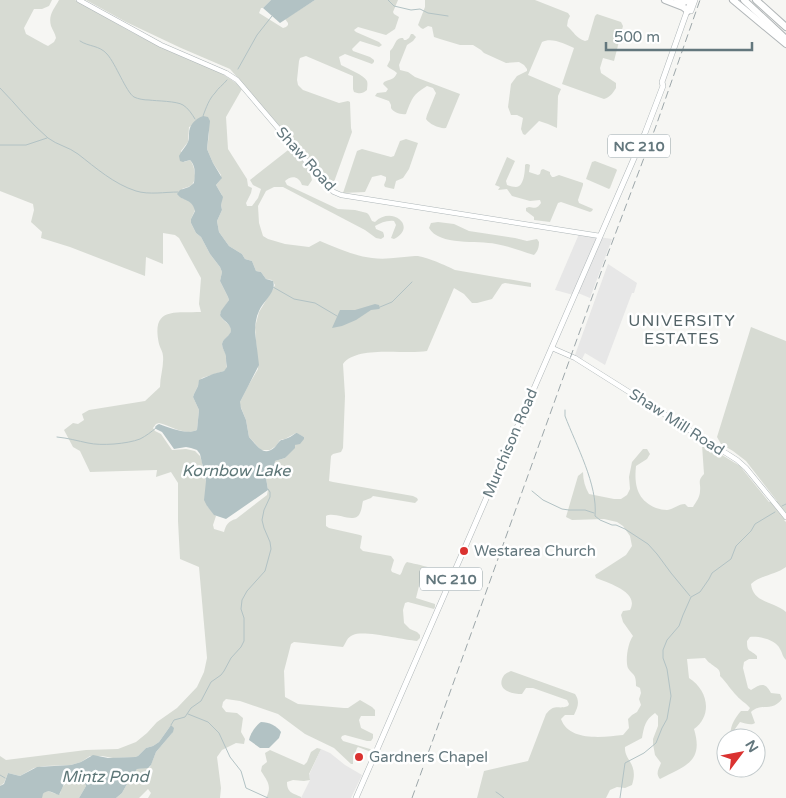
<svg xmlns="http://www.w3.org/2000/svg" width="786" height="798" viewBox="0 0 786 798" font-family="'Varela Round',sans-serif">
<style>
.built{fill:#e7e7e7}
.green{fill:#d7dbd3;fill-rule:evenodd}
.water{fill:#b2c2c4}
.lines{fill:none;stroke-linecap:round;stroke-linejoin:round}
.stream{stroke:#b2c2c4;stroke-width:1}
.secondary-casing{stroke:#aeb6b8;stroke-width:5.5}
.primary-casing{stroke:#afb6b8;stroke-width:6}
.highway-casing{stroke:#b1b6b8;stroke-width:8}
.secondary{stroke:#fff;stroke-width:4.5}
.primary{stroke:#fff;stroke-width:5}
.highway{stroke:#fff;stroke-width:6}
.rail{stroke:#9da7aa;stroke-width:1;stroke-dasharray:8 4;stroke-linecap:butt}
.poi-dot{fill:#da3230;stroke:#fff;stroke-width:2}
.labels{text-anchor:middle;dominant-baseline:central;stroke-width:5;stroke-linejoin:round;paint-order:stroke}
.shield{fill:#fff;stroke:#92a0a4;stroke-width:1}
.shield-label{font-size:14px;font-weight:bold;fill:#63777d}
.street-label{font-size:15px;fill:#63777d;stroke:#fff}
.poi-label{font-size:15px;fill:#63777d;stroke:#fff;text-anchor:start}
.neighbourhood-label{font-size:16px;letter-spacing:1px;fill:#546468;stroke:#fff}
.water-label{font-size:16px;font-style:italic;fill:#5e7778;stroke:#fff}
</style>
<rect width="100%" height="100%" fill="#f6f6f3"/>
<g class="built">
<path d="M579,234L612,239L590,298L578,293L577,296L555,290Z"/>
<path d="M608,264L637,283L634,293H632L605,365L585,353L582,359L575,355Z"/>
<path d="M321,749L330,753L345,765L362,775L351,798H301L310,780L309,775Z"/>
</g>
<g class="green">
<path d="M0,0H52L49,6L42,9H34L24,28L26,34L44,44L48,46L54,42L56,38C55,33 53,31 51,26C48,15 54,9 59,0H75C104,16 133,34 163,48C186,60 226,70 242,89L226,117L228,149L247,179L248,186L252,188L251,193L246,203L247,206H252L258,198L261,189L253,185L250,180L292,147L308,166L312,180L308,186L302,185C299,176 291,175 285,181L287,185L338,209L355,210L367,213L369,215L372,221L375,222C392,205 418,227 394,239L391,238L396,225L394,221C387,220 381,223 375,226L376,229L383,232L384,235V237L381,239L376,238L365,230L283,187H274L266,191L258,206L259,223L263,236L268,239L285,244L309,247L320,241C337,248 354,256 372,258C386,260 401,257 415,256C423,255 447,266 455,270L531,283V287L505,283L502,284L492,299L477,303H472L464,294L454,288L427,351C405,355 357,345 343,364L345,396L343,448L341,452L333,454L331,456L329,481L333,482L413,496L417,498L418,500L415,503L373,496L371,498L363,501C362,504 362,509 360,513C355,525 336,511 326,516V526L329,528L360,535L362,536L360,548L363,551L391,556L394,560L391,570L392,572L400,575C403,572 403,565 407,562C417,565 451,569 446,583L442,584L421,578L416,598L435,604V607L434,609L408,602L405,603L403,610L404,623L410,629L417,632L420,635V638L417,641C403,640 364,630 353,635C347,637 346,643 343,647L294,642L291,644L284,671L285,697L298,704L344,708H348L360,700L372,707L375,710V716H361L359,720L361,728L373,734V738L371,741H367L345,735L342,736L341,738L343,741L370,749L373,751L371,752L358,747L357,748L353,759V764H351L334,748L305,734L278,714L240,701L226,699L223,702L222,707L226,712L237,713L243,718L241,732L245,739L244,744L236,743L222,750L217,757L221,788L220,798H148L151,793L148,789L139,798H116L122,793L127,784L137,769L150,767L156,752L172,733L171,725L159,742L153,746L146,748L138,756L135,757L113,758L102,756H90L81,762L71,765L45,766L34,768L20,776L8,773L4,783L0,786V756L6,760L86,750L118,749L136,742L147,733L157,722L177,708L197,687L204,672L207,658L199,567L180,559L178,521V483L171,472L156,477L157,470L90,472L80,451L73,447L64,430L73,423L78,424L84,420L82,414L89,410L145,401L160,387C160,377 164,366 163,356C163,352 160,348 159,344C151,307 174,313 201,312L199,304L201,278L179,238L175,235L163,233V264L146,257L145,276L70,247L41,238L42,232L31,222L34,210L33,204L0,191ZM209,119V134L207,149L213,163L221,175V179L216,185L222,195L221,205L222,210L217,221L219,232L229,246L242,254L245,259L252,261L256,271L261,272L266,279L272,280L275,285L273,289L259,312L255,327L258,369L248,386L240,402V405L246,420L249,437L261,450H270L276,446L280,440L285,439L296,433L304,437L302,440L295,445L285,458L275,461L274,470L266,478L268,490L267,495L236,519C228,521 226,525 224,532L214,529L213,525L216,516L207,506L206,481L202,471V462L200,456L195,451L186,449L172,450L161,434L155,431L153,428L156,424L159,423C171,426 185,436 197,430L199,410L193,397L194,394L198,386L199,382L202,378L224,371L227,368C226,364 226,359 226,355C225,351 222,348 222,344C223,338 231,336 231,330C231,323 222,322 220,314L229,300L228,297L220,281L222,272L220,267L210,254L201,237L196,233L191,223V219L195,210C194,203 189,201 182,198V189C183,188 189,187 190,186C198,182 195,166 190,160L184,162L181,151L188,142L189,127Z"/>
<path d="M86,0H271L263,8H261L259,13L283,28L286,27L288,25V23L285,19L315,0H398L393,12L394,14L399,17L395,29L386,35L358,27L354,30L356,32L379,42L382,45L379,47L360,41L352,49L353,51L370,57L374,60V62L372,64L345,54L339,57L341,65C348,69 364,75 367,81C368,85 367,87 367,90C362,94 360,94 354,92L353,89V76L306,56L300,58L299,61L297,80L298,85L303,90L339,103L348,101L350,102L351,128L352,132L334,182L332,183L321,174L230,69L181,48L126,22Z"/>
<path d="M425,0H535L568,13L570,16L568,20L567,26C574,32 576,38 585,41L588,40L595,16L597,14L621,22L623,26L614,61L603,58L600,68L601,73L616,83V88C613,93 610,97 604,99L562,84L574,48C565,44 552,37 542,42L528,75L561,89L558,96L557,128L548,124L539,121L525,135L523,134L521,129L523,118L517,115H511L508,107L511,84L517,76L527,71V69L524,65L519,62L506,63L484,53L481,50L473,45H460L440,39L434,37L432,27L428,26L423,29L421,28L418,25L425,7Z"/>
<path d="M411,34H413L416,37L413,41L407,45L399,65L400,70L408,72L415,77L460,94L446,128C440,129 429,124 426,119L427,115L436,93L433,88L427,86C412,95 412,99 406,114C401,115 393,112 391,108V105L389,101L375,96L377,93L386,92L388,89L383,84L384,82C390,79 394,80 397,73C394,70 390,69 387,66L390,60V51C396,46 394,38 403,38L404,40H406L409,38Z"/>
<path d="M406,139L418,143L409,169L403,178L396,181L394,189L385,187L384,185L386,180V177L381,175L372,177L365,192L343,193L357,151L362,149L391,157L394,156L400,141Z"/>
<path d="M507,157L515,161L506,181L507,185C510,186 513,187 516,187C524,187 525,171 525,165L526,164H528L530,165L529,172L538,175L540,174L541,170L543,169L550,172V174L552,177H554L559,175L583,183V185L578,200L579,203L593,209L592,211L590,212L561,202L558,203L550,222L534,220V217L526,211V208L529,207C535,208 537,209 541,203L540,200L530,201L512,196L507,189L498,190L500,187L495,185Z"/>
<path d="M595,161L616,169L617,170L610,188L609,189L586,179L592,162Z"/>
<path d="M438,222L454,224L469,231L515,238L527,241L537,239L539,242C539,247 538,251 534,255C521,251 509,246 496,244C478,240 439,246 429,228L431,223Z"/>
<path d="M751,327L786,341V519L784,520L786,522V567C775,575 761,575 751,584C753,603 773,601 786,612V660C782,656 783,654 780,649C776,640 760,636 750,637L747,641C747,653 750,649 757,656V659H749L744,662L743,668L748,688L751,690C761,684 765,682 771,693L780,694L782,699C771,713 762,702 751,712L755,723C751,726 745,723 740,722L735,729V738H731C729,728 734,719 741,711H748L750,708C746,703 740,700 737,696C731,690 727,683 720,676C721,668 715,668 710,663C709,663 705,658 705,658L687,659L689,678C708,690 713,715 694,729C704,762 685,766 660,779C655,773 659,769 661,763L655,755L653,744V739L658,726V716L655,713C645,720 644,727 642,738L625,747C624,761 639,763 632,785L625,788L617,787L610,790L606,798H477L484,771L528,761L546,714C555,703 558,710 568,706L569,704L567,700L533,688H526L522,694C513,694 498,691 502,679C504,674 506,673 511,671L575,694C580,701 578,707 574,715H565L561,719C569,742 604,737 623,735L629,728L628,719L632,715L637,712L641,705L639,699L641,693L640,688L636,686C636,682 636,677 633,674C631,672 629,670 628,668C625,661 628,642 633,636L623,622L621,615L623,611L630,610C640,592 608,583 596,578L595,575L626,555L632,546L630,536L623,526L617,522L604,519L572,520L566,517L578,476L583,472C583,480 585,487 589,494L614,499H621L627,495L630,489L629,477L632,462L643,449H647L650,454L647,459L636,466C634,485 637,500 656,508C660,509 663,510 667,510C674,509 678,504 685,504L688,507H693C696,502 700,497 700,491C701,483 697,481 704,474L702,445L704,444L740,466L769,502L777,501L746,461L733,451L721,444L717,437Z"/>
<path d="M317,748L321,749L309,774L310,780L304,781L293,780L287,782C287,793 293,793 301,797V798H266C272,786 268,782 261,771L262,766L267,762L265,753L270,750L304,765L307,762L311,752Z"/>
<path d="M76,779L82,780L84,781L86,786L79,798H42V795L46,791C51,791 55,795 60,794C62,784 67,782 76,779Z"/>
</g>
<g class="water">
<path d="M271,0H315L280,23L263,8Z"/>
<path d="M203,116L208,117L210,121L207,149L213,163L222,178L216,185L223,197L221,205L222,210L217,221L219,232L229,246L242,254L245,259L252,261L256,271L261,272L266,279L273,281C277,292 263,301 259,311C256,317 255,325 255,332L259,365L240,402L241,408L246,420L249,437C257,445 263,458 275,447C277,445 278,442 281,440C282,440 283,440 285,439C289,438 292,436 296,433H297L304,437V439L300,444L295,445V448L285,458L275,461L274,470L266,478L268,490L226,519L214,515L207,506L204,500L206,481L200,454L197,450L191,448L186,447L174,449L162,432L156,429L155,427L157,425L159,424C170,428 187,435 197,430L199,410L193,397L194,394L198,386L199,380L213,374L224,371L227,367C226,363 226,359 226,356C225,352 222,348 222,344C223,337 234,335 230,327C228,322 222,320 220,315L221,311L229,300L228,297L220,281L222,272L220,267L210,254L201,237L196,233L191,223V219L195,211C192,198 183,202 177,194L180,190L189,187L194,183C195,174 196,166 190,160L183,162L180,161L179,156C181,151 186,147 188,142C189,139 189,137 189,134C189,125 195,119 203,116Z"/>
<path d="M375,304L379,305L380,308L379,309L371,310L356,320L342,326L332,328L340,310H355Z"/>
<path d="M261,722C269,722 277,726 281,732L279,738L269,748H260L249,740C250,734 256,725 261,722Z"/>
<path d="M171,725L174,728L173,732L156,752L151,765L148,768L137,769L127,784L122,793L116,798H79L86,786L84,781C77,777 70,780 64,784L59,795C53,793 48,788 43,794L42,798H0V786L4,784L8,773L20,776L37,767L71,765L81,762L93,755L108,758L135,757L138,756L146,748L153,746L159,742Z"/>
</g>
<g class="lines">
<g class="stream">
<path d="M388,0L394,6L411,10L420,9L428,13L448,16"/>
<path d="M80,41C89,47 99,45 107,54C116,64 126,92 134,97C138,99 144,100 149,100C156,101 177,101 183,105C188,108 192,114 195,119"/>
<path d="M238,69L257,35L272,16"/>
<path d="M0,88C16,104 30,123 48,138C57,145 69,147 78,154C96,168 114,184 136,191C149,195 165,192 178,192"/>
<path d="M204,117L203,116C206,108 209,99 215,93C218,88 223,85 227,80"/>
<path d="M0,145H26L47,138"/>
<path d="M273,287L294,299L315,303L337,316"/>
<path d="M380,307L392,302L412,282"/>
<path d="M565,410V416C576,445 598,485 595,516L600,520L612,525H616L625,529L648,544L657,554L671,573L690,596"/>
<path d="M57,437C68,438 78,441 88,443C101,446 127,444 140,439C146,436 151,432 156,428"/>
<path d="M532,491L543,500L562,509L569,510H585L594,513"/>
<path d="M782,506L786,504"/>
<path d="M188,714L208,722L219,733L230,757L241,771L246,788L268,798"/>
<path d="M171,725L174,720L185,717L191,708L201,701L211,682L221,675L224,671L231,658L241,647L244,641V618L241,609L242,600L247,591L265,571L271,549L270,542L264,528L262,520L264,510L270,497V492L268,489"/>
<path d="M0,775L5,778"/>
<path d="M496,792L499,794L504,798"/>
<path d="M620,798L625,763L644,753L656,743L662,728L667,719L671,696L667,669L663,658V650L667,640L679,626L683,615L691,597L700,592L709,579L712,573L731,559L736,546L751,531L755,524L775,512"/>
</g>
<g class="secondary-casing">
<g id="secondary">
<path d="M79,0L161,45L226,73L237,80L243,87L329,188L334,192L341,195L600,236"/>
<path d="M552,348L575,358L737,460L746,468L786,517"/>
</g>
</g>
<g class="primary-casing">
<g id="primary">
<path d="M691,11L695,0"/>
<path d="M356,798L645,133L663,86L662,82L691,0"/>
</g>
</g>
<g class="highway-casing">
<g id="highway">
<path d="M665,0L683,7L688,11"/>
<path d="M677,0L684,2L688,0"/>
<path d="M733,0L786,44"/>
<path d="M744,0L786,39"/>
<path d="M756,0L786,27"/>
</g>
</g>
<use href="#secondary" class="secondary"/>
<use href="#primary" class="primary"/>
<use href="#highway" class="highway"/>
<path class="rail" d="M412,798L604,264L656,126L700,0"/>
</g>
<g class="poi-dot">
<circle cx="464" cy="551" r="5"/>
<circle cx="359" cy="757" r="5"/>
</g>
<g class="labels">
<g class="shield">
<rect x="608" y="134.5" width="62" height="23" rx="4"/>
<rect x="420" y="567.5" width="62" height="23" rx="4"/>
</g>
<g class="shield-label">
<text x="639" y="146">NC 210</text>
<text x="451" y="579">NC 210</text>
</g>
<g class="street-label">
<text transform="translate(306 159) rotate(48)">Shaw Road</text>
<text transform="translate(677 422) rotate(33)">Shaw Mill Road</text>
<text transform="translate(510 443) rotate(-67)">Murchison Road</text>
</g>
<g class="poi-label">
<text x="474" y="551">Westarea Church</text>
<text x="369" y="757">Gardners Chapel</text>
</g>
<g class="neighbourhood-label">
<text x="682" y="321">UNIVERSITY<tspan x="682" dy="18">ESTATES</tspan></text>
</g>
<g class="water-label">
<text x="236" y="471">Kornbow Lake</text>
<text x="105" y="777">Mintz Pond</text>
</g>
</g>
<g transform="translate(741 753) rotate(58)"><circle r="24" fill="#ffffff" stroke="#c1c9cb"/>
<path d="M0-4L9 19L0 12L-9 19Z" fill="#da3230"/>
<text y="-8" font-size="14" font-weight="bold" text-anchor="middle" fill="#63777d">N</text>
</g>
<path d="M606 42v8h146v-8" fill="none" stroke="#63777d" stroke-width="2.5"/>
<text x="614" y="42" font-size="15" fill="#63777d" stroke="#ffffff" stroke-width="4" paint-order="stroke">500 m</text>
</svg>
